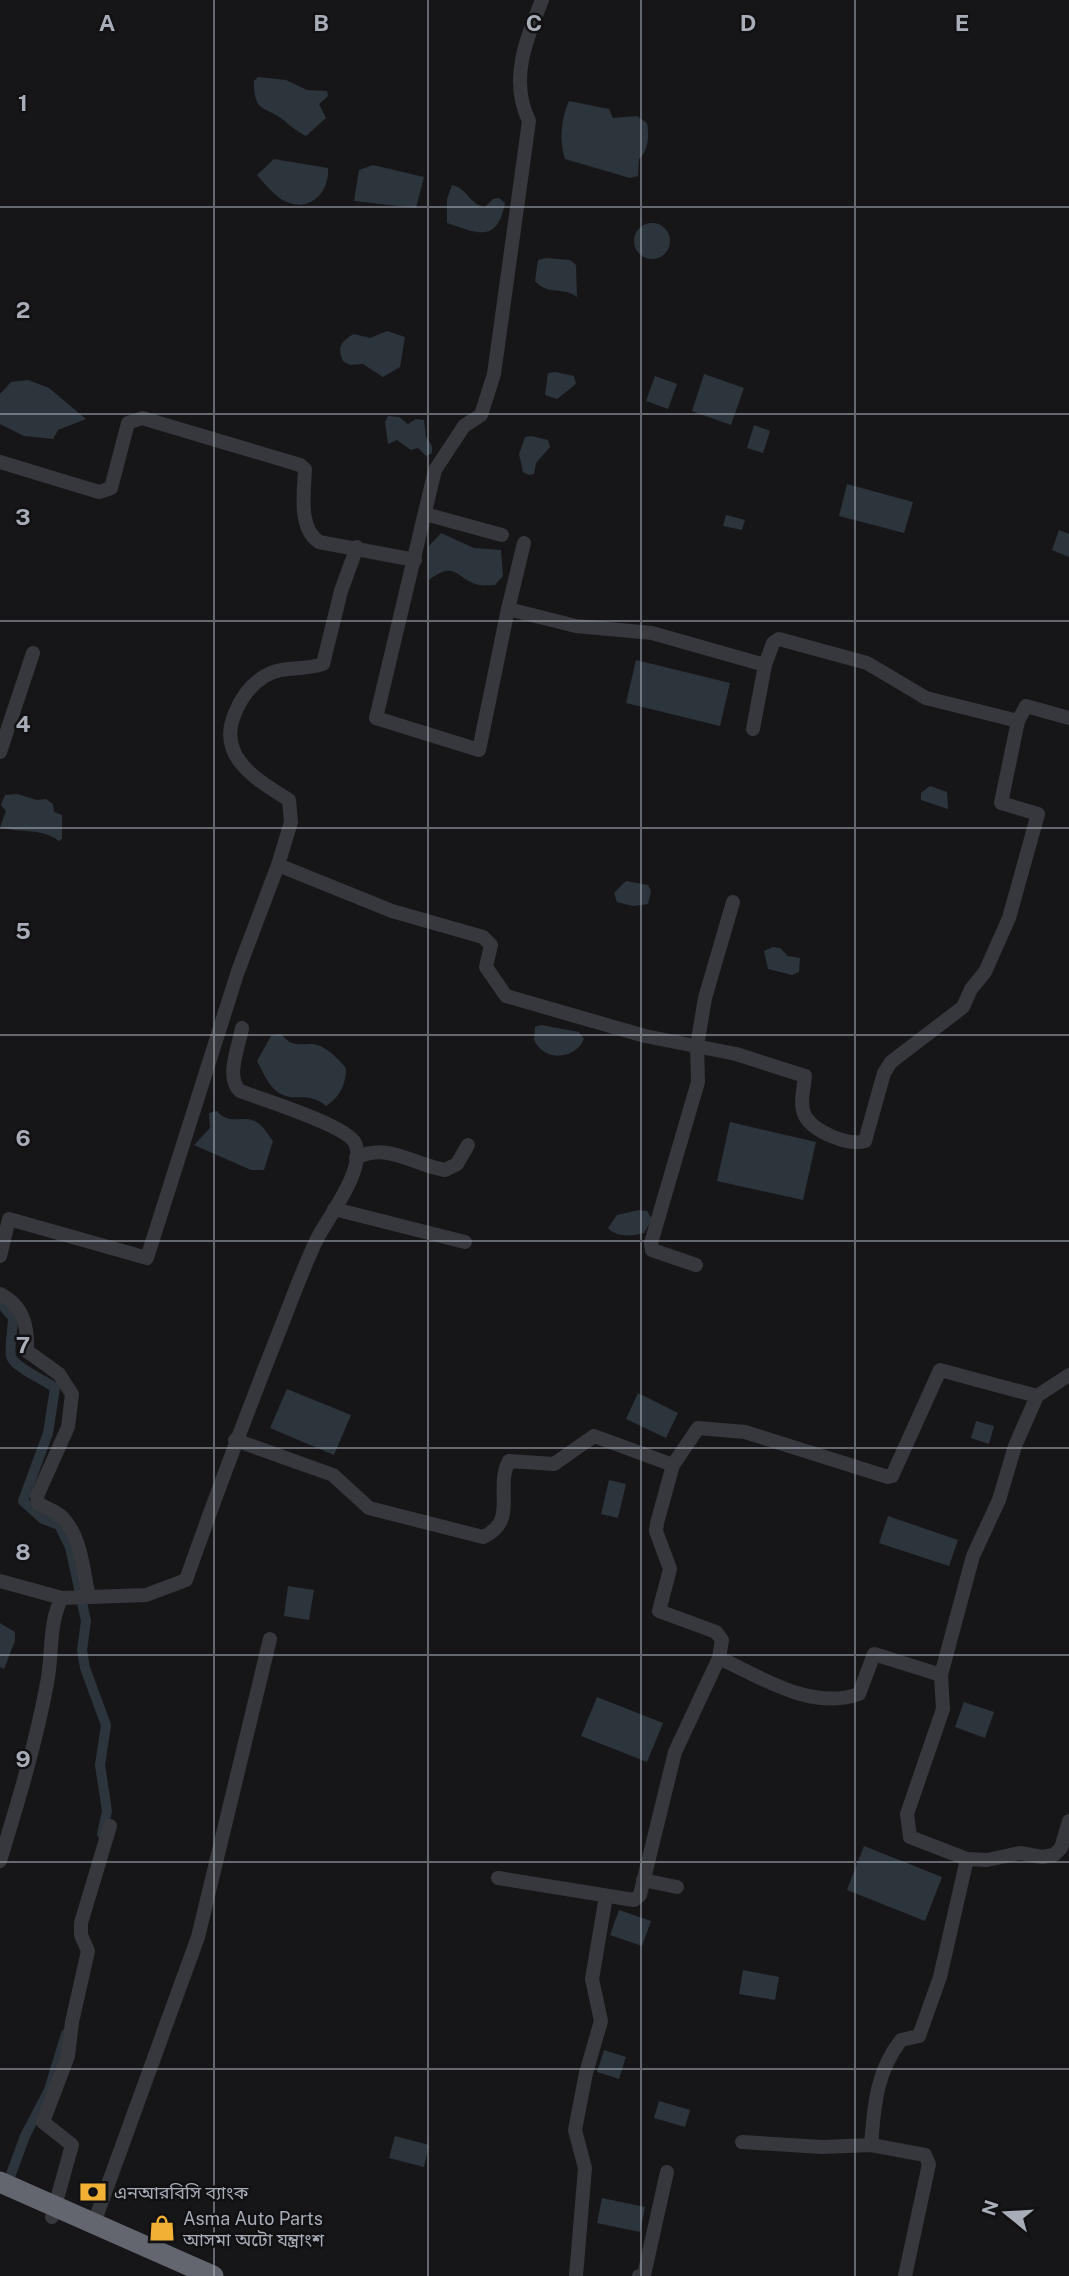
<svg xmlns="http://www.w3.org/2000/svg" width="1069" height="2276" viewBox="0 0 1069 2276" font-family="'Public Sans','Noto Sans Bengali',sans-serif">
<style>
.water{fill:#2c353c}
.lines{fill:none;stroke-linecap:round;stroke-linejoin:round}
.canal{stroke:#2c353c;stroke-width:10}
.minor{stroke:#37383d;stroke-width:14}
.highway{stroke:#63666e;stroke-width:21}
.grid{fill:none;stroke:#a8adb8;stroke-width:2;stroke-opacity:0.55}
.labels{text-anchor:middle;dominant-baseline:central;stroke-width:5;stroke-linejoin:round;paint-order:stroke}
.poi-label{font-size:18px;fill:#a8adb8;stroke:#111113;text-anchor:start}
.grid-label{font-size:23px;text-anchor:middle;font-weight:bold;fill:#a8adb8;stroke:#111113;stroke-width:5;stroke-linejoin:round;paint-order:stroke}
</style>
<rect width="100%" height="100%" fill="#161618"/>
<g class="water">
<path d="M258,77L286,80L307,90L327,91L328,96L319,104L326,118L306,136C296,131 291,126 282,119C263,105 254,113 254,81Z"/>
<path d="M569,101L609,109L613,118L637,116L647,123C649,135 649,150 639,159L638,176L630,178L565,159C559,142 561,118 569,101Z"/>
<path d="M274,159L328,168C330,195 306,215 281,199C272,193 264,183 257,175Z"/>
<path d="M373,165L424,177L416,208L354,201L359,170Z"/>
<path d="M452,185C467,188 470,205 485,207L493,199L499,198L505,203C497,243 479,234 447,223V199Z"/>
<circle cx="652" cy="241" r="18"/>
<path d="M546,258L570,260L576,265L577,297C563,286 548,296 535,281L538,260Z"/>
<path d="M387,331L405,337L400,367L383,377L363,364L350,365L343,361C337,347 341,341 354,334L370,338Z"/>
<path d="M555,372L574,376L576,384L557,399L545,395L548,373Z"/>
<path d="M704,374L744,388L731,425L692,411Z"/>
<path d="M655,376L677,384L668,409L646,401Z"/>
<path d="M28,380L49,388L86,419L58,430L53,439L24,436L0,424V394L11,382Z"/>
<path d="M388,416L399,417L408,424L416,419L424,420L426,437L432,446V453L426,456L418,448L411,450L397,440L388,444L385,422Z"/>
<path d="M754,425L770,431L763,453L747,448Z"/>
<path d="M531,436L548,440L550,447L536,463L534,474L529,475L523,472L519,454L525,437Z"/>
<path d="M847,484L913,502L904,533L839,516Z"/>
<path d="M726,515L745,520L742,530L723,526Z"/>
<path d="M1059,530L1069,534V557L1052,550Z"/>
<path d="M441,533L474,548L501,550L503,576L495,585C490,585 484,586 479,585C456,580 457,559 429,580L428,547Z"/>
<path d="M636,660L730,683L720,726L626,703Z"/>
<path d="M930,786L947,792L948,809L921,800V793Z"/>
<path d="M17,794L37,800L46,799L53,804L54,812L62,815V839L59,841C40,827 22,834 0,827L6,811L1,805L5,795Z"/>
<path d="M626,881L648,885L651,891L648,904L633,906L617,902L614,893Z"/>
<path d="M773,947L780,948L788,956L800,958L799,972L792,975L768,969L764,951Z"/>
<path d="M541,1025L579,1032L584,1039C575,1060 544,1062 534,1040L535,1027Z"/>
<path d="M281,1034C292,1047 297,1044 312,1044C326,1045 338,1059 346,1068C346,1084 340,1097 326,1106C307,1090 296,1103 279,1093C269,1087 263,1072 257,1061L271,1036Z"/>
<path d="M217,1111C230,1127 244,1113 258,1123C264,1127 269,1136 273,1141L264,1170H251L194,1145L210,1128L209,1113Z"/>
<path d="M730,1122L816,1142L803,1200L717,1181Z"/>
<path d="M639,1210L647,1211L652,1219L644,1233C632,1236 617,1238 608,1228L617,1215Z"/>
<path d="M287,1389L351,1415L334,1455L270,1428Z"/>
<path d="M638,1393L678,1413L666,1438L626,1419Z"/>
<path d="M976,1421L994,1426L989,1444L971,1438Z"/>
<path d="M609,1480L626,1484L618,1518L601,1514Z"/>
<path d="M888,1516L958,1540L949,1566L879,1543Z"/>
<path d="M288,1586L314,1590L309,1620L284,1616Z"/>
<path d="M0,1623L15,1632V1641L4,1669L0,1667Z"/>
<path d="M597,1697L663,1723L647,1762L581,1736Z"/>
<path d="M964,1702L994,1712L985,1738L955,1727Z"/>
<path d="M864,1846L942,1877L925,1921L847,1890Z"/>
<path d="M619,1910L651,1921L642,1946L610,1935Z"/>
<path d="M743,1970L779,1977L775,2000L739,1994Z"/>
<path d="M604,2050L626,2057L619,2079L597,2072Z"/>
<path d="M659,2101L690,2110L685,2127L654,2118Z"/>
<path d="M395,2136L429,2145L424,2167L389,2158Z"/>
<path d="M602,2198L645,2207L640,2232L597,2223Z"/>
</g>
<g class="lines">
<g class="canal">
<path d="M0,1302L13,1318C13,1328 9,1349 11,1356C13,1367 45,1380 55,1388L48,1433L23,1501L43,1519L59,1525L70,1547L86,1621L82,1650L85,1668L106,1725L100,1765L107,1811L102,1834"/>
<path d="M10,2177L25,2136L49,2090L66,2034"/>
</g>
<g class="minor">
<path d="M0,462L99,492L111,488L128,423L142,418L300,465L305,469C304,492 298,528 319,542L415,560"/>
<path d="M425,514L502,535"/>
<path d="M508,609L479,750L376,718L435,470L464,426L481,415L494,374L529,121C509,80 526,40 542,0"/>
<path d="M1018,721L1026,706L1069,718"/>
<path d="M753,729L765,665"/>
<path d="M0,752L33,653"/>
<path d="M278,865L291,822L289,800C257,780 216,757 235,713C241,698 250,685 265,676C282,665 304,671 323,664L341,591L357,547"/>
<path d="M356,1158C388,1142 411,1164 445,1170L457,1164L468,1145"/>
<path d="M334,1209L465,1242"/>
<path d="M0,1256L9,1219L147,1258L238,971L278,865L392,911L483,937L491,945L486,967L506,996L645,1036L736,1054L805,1076C804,1088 799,1104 805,1116C814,1132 848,1146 865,1141L884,1073L891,1062L963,1007L971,989L985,972L1009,918L1038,814L1001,803L1018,721L926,698L867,663L779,639L773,643L765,665L652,633L576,626L508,609L524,543"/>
<path d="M696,1265L652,1250L651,1243L698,1082L697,1046L705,998L733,902"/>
<path d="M0,1294C24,1306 28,1327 27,1351L59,1374L72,1394L68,1427L37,1496L38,1503C45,1508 56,1511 62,1517C82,1537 83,1571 89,1597"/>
<path d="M1069,1375L1037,1396L1015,1446L999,1500L973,1556L941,1675L943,1709L907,1814L910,1837L967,1859L987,1860L1020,1853L1042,1857L1054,1855L1061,1848L1069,1821"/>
<path d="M235,1440L333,1475L369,1508L483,1537C519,1521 494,1488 509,1461L554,1464L594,1436L673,1465"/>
<path d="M0,1581L62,1598L146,1595L186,1580C214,1500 244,1421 275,1342C289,1308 301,1272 317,1239C328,1217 367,1168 355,1143C346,1125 261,1099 240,1091C225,1078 239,1046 242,1028"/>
<path d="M719,1658C761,1677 810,1711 859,1694L874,1654L941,1675"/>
<path d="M0,1861C18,1802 36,1743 47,1683C53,1656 48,1623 62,1598"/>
<path d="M498,1878L634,1900L640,1895L675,1752L719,1658L722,1640L716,1632L659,1611L670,1569L656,1531L657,1523L673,1465L698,1428L745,1432L888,1477L892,1476L940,1370L1037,1396"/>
<path d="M643,1880L677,1887"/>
<path d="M742,2142L822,2147L871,2145L925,2155L929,2164L905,2276"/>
<path d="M871,2145C874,2107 876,2072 901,2040L919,2036L940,1977L967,1859"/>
<path d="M52,2217L72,2145L43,2122L68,2056L72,2022L88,1951L81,1935V1923L110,1826"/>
<path d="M94,2223L198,1937L270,1639"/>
<path d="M576,2276L585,2168L575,2130L586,2073L601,2021L592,1979L606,1896"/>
<path d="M639,2276L644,2275L667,2172"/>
</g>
<path class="highway" d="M0,2182L213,2276"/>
</g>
<path class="grid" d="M214,0V2276M428,0V2276M641,0V2276M855,0V2276M0,207H1069M0,414H1069M0,621H1069M0,828H1069M0,1035H1069M0,1241H1069M0,1448H1069M0,1655H1069M0,1862H1069M0,2069H1069"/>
<defs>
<g id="bank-bare" transform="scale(2.1)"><path d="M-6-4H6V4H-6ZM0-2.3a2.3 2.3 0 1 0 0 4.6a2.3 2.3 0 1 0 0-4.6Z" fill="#f2b134" stroke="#111113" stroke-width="2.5" paint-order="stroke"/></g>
<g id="shop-bare" transform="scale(2.1)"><path d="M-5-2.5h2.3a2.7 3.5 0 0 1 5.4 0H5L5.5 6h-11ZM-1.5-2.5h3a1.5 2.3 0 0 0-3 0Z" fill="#f2b134" stroke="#111113" stroke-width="2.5" paint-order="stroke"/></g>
</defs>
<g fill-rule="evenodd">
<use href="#bank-bare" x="93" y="2192"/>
<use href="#shop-bare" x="162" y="2228"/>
</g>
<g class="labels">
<g class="poi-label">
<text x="114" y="2192">এনআরবিসি ব্যাংক</text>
<text x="183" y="2218">Asma Auto Parts<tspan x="183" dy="21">আসমা অটো যন্ত্রাংশ</tspan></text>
</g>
</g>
<g class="grid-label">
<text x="107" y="31">A</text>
<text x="321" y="31">B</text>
<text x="534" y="31">C</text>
<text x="748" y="31">D</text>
<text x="962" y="31">E</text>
<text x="23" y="111">1</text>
<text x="23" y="318">2</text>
<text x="23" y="525">3</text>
<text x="23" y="732">4</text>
<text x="23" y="939">5</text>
<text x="23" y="1146">6</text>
<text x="23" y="1353">7</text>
<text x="23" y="1560">8</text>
<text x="23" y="1767">9</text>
</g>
<g transform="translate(1006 2213) rotate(288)" stroke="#111113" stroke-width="5" paint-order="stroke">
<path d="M0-5L12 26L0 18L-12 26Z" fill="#a8adb8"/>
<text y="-10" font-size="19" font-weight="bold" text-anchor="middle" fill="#a8adb8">N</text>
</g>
</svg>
